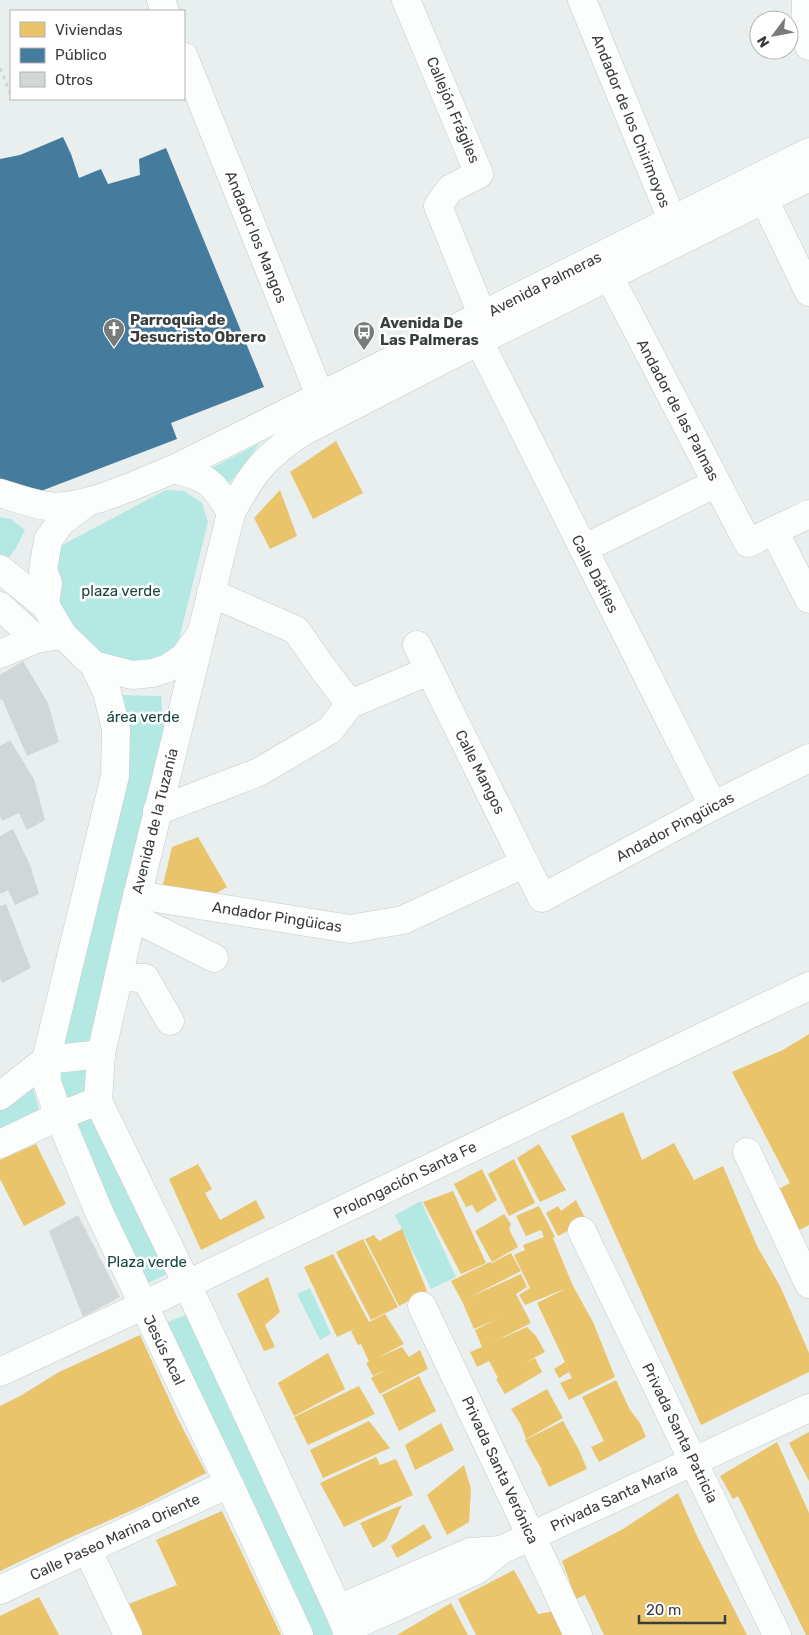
<svg xmlns="http://www.w3.org/2000/svg" width="809" height="1635" viewBox="0 0 809 1635" font-family="Rubik,sans-serif">
<style>
.green{fill:#b4e8e3}
.homes{fill:#e9c46a}
.public{fill:#457b9d}
.building{fill:#d1d6d6}
.lines{fill:none;stroke-linecap:round;stroke-linejoin:round}
.minor-casing{stroke:#c5caca;stroke-width:29}
.path{stroke:#d4d6d6;stroke-width:3;stroke-dasharray:4 4;stroke-linecap:butt}
.minor{stroke:#fcfdfd;stroke-width:28}
.labels{text-anchor:middle;dominant-baseline:central;stroke-width:5;stroke-linejoin:round;paint-order:stroke}
.street-label{font-size:15px;fill:#393e3d;stroke:#fff}
.poi-label{font-size:15px;font-weight:bold;fill:#393e3d;stroke:#fff;text-anchor:start}
.park-label{font-size:15px;fill:#194541;stroke:#fff}
</style>
<rect width="100%" height="100%" fill="#e9efef"/>
<g class="green">
<path d="M260,443L225,489L206,471Z"/>
<path d="M166,490L184,491L202,503L208,522L179,639L161,665H94L45,605V559L64,544Z"/>
<path d="M0,517L11,519L25,530L16,548L5,563L0,559Z"/>
<path d="M119,695L161,696L165,741L100,1049L58,1056Z"/>
<path d="M88,1066L91,1090L67,1100L59,1086L58,1069Z"/>
<path d="M33,1088L39,1109L0,1129V1109Z"/>
<path d="M92,1117L171,1272L140,1287L72,1126Z"/>
<path d="M421,1201L456,1277L431,1289L395,1215Z"/>
<path d="M310,1288L331,1334L320,1340L297,1294Z"/>
<path d="M190,1313L327,1620L334,1635H312L163,1324Z"/>
</g>
<g class="homes">
<path d="M336,441L363,493L313,519L290,472Z"/>
<path d="M280,490L297,536L270,549L254,518Z"/>
<path d="M198,837L227,887L203,901L162,889L172,847Z"/>
<path d="M809,1034V1225L798,1231L777,1190L790,1183L732,1072L783,1050Z"/>
<path d="M623,1112L642,1160L674,1143L694,1180L723,1166L757,1246L780,1286L809,1353V1372L701,1425L571,1136Z"/>
<path d="M36,1144L66,1204L24,1226L0,1179V1160Z"/>
<path d="M539,1144L566,1190L540,1202L517,1158Z"/>
<path d="M514,1159L535,1203L509,1216L488,1174Z"/>
<path d="M198,1164L212,1189L205,1193L220,1220L256,1200L265,1218L201,1250L169,1179Z"/>
<path d="M482,1169L497,1200L477,1213L472,1205L466,1207L454,1184Z"/>
<path d="M453,1191L486,1263L461,1274L423,1202Z"/>
<path d="M576,1200L585,1218L573,1228L558,1236L546,1213L558,1206L561,1211Z"/>
<path d="M539,1206L555,1237L553,1238L573,1286L593,1322L615,1377L569,1400L560,1383L572,1378L569,1372L559,1378L554,1369L565,1362L537,1303L567,1288L525,1305L519,1295L530,1288L514,1255L525,1250L523,1245L544,1237L541,1230L526,1236L516,1216Z"/>
<path d="M504,1214L511,1224L509,1229L518,1247L492,1262L475,1231Z"/>
<path d="M402,1229L427,1291L399,1306L365,1239L374,1235L379,1241Z"/>
<path d="M363,1239L398,1307L371,1320L336,1252Z"/>
<path d="M511,1253L521,1271L468,1298L521,1274L527,1287L516,1294L531,1323L495,1341L527,1327L536,1336L545,1352L519,1366L535,1358L542,1372L505,1394L496,1379L498,1378L489,1361L477,1367L470,1352L482,1347L475,1330L497,1319L474,1329L462,1301L451,1281L490,1262L492,1263Z"/>
<path d="M333,1254L369,1322L385,1314L404,1344L377,1358L402,1347L409,1357L420,1350L428,1369L380,1394L371,1378L387,1369L373,1376L366,1363L369,1362L361,1344L358,1345L351,1331L356,1328L337,1337L304,1267Z"/>
<path d="M268,1277L280,1312L265,1325L275,1347L264,1351L237,1294Z"/>
<path d="M140,1335L179,1421L206,1473L144,1505L67,1539L0,1571V1406L20,1396L59,1372Z"/>
<path d="M328,1353L345,1389L294,1416L278,1383Z"/>
<path d="M419,1376L436,1411L399,1431L382,1395Z"/>
<path d="M616,1380L630,1410L640,1423L646,1437L599,1462L591,1447L604,1441L582,1397Z"/>
<path d="M359,1386L375,1414L308,1445L294,1417Z"/>
<path d="M547,1389L563,1418L526,1439L521,1425L511,1409Z"/>
<path d="M369,1421L390,1448L323,1478L310,1450Z"/>
<path d="M563,1421L579,1450L587,1469L549,1487L541,1471L542,1470L525,1440Z"/>
<path d="M441,1423L454,1450L415,1470L405,1445Z"/>
<path d="M809,1432V1481L789,1443Z"/>
<path d="M777,1442L809,1513V1635H806L738,1496L733,1499L720,1476Z"/>
<path d="M376,1457L380,1465L396,1459L413,1495L344,1527L320,1483Z"/>
<path d="M464,1465L471,1489L469,1522L447,1535L427,1495Z"/>
<path d="M678,1493L697,1536L747,1635H604L585,1595L576,1599L562,1561L623,1529Z"/>
<path d="M402,1505L386,1540L373,1548L360,1523Z"/>
<path d="M222,1511L281,1635H134L121,1607L177,1585L156,1540Z"/>
<path d="M424,1524L432,1538L397,1558L391,1546Z"/>
<path d="M514,1570L538,1614L554,1611L566,1635H476L458,1599Z"/>
<path d="M39,1597L59,1635H0V1616Z"/>
<path d="M451,1603L468,1635H397Z"/>
</g>
<path class="public" d="M63,137L71,154L79,178L101,169L108,184L140,175L139,159L166,148L264,387L171,423L177,439L41,491L0,493V159L20,155Z"/>
<g class="building">
<path d="M23,661L48,703L59,742L27,756L2,699L0,700V675Z"/>
<path d="M10,740L34,779L45,820L27,830L19,813L2,821L0,816V746Z"/>
<path d="M13,829L30,865L39,894L15,905L8,890L1,894L0,892V836Z"/>
<path d="M6,904L31,968L2,983L0,978V906Z"/>
<path d="M78,1215L120,1297L83,1317L49,1231Z"/>
</g>
<g class="lines">
<g class="minor-casing">
<g id="minor">
<path d="M161,0L165,11"/>
<path d="M406,0L479,174L450,189L438,206L482,315"/>
<path d="M582,0L679,237"/>
<path d="M806,0L805,37L809,46"/>
<path d="M184,57L327,413"/>
<path d="M764,199L809,292"/>
<path d="M609,276L748,543L809,514"/>
<path d="M479,341L713,806"/>
<path d="M174,469C208,477 214,483 231,513"/>
<path d="M0,493C16,498 32,504 48,506C82,511 141,482 174,469L809,152"/>
<path d="M774,531L809,599"/>
<path d="M583,549L716,483"/>
<path d="M0,569L45,605L63,635L94,665L107,692L116,729L115,776L46,1060L47,1082L59,1116L99,1212L230,1486L299,1635"/>
<path d="M211,593L296,630L324,670L350,704"/>
<path d="M45,605L48,583L43,570L48,540L61,522L86,503"/>
<path d="M0,606L36,639"/>
<path d="M417,645L542,898L713,806L809,758"/>
<path d="M0,654L36,639L63,635"/>
<path d="M94,665L132,675L153,673L168,668L184,657L198,638"/>
<path d="M157,811L259,772L330,730L350,704L429,671"/>
<path d="M137,895L350,929L403,920L525,863"/>
<path d="M132,917L214,958"/>
<path d="M119,977L145,978L170,1021"/>
<path d="M0,1096L46,1060L101,1054"/>
<path d="M98,1101L101,1054L132,917L231,513C252,473 265,456 304,431L479,341L809,177"/>
<path d="M98,1101L187,1284L338,1609L349,1635"/>
<path d="M0,1144L59,1116L98,1101"/>
<path d="M747,1152L809,1284"/>
<path d="M582,1231L777,1635"/>
<path d="M422,1306L578,1635"/>
<path d="M0,1372L142,1306L809,986"/>
<path d="M87,1549L128,1635"/>
<path d="M0,1590L213,1491L230,1486"/>
<path d="M338,1609L470,1552L501,1550"/>
<path d="M346,1629L477,1570L501,1550L809,1408"/>
</g>
</g>
<path class="path" d="M0,68L11,95"/>
<use href="#minor" class="minor"/>
</g>
<defs>
<g id="church-pin" transform="scale(1.125)"><path d="M0 17L-7.5 6A9.5 9.5 0 1 1 7.5 6Z" fill="#777c7b" stroke="#fff"/><path d="M-1.2-6h2.4v3.5h3.3v2.4h-3.3V6h-2.4V-.1h-3.3v-2.4h3.3Z" fill="#fff"/></g>
<g id="bus-pin" transform="scale(1.125)"><path d="M0 17L-7.5 6A9.5 9.5 0 1 1 7.5 6Z" fill="#777c7b" stroke="#fff"/><path d="M-5-6H5V4H4V6H2V4H-2V6H-4V4H-5ZM-3.5-4V0h7V-4ZM-3.5 1.2v1.5H-2V1.2ZM2 1.2v1.5H3.5V1.2Z" fill="#fff"/></g>
</defs>
<g fill-rule="evenodd">
<use href="#church-pin" x="114" y="329"/>
<use href="#bus-pin" x="364" y="332"/>
</g>
<g class="labels">
<g class="street-label">
<text transform="translate(453 110) rotate(67)">Callejón Frágiles</text>
<text transform="translate(631 121) rotate(68)">Andador de los Chirimoyos</text>
<text transform="translate(256 237) rotate(68)">Andador los Mangos</text>
<text transform="translate(545 284) rotate(-27)">Avenida Palmeras</text>
<text transform="translate(678 410) rotate(62)">Andador de las Palmas</text>
<text transform="translate(595 574) rotate(63)">Calle Dátiles</text>
<text transform="translate(480 772) rotate(63)">Calle Mangos</text>
<text transform="translate(155 821) rotate(-76)">Avenida de la Tuzanía</text>
<text transform="translate(675 827) rotate(-28)">Andador Pingüicas</text>
<text transform="translate(277 917) rotate(9)">Andador Pingüicas</text>
<text transform="translate(405 1180) rotate(-26)">Prolongación Santa Fe</text>
<text transform="translate(164 1350) rotate(64)">Jesús Acal</text>
<text transform="translate(680 1433) rotate(64)">Privada Santa Patricia</text>
<text transform="translate(500 1470) rotate(65)">Privada Santa Verónica</text>
<text transform="translate(614 1498) rotate(-25)">Privada Santa María</text>
<text transform="translate(115 1537) rotate(-25)">Calle Paseo Marina Oriente</text>
</g>
<g class="poi-label">
<text x="130" y="320">Parroquia de<tspan x="130" dy="17">Jesucristo Obrero</tspan></text>
<text x="380" y="323">Avenida De<tspan x="380" dy="17">Las Palmeras</tspan></text>
</g>
<g class="park-label">
<text x="121" y="591">plaza verde</text>
<text x="143" y="717">área verde</text>
<text x="147" y="1262">Plaza verde</text>
</g>
</g>
<rect x="10" y="10" width="175" height="90" fill="#ffffff" stroke="#b0b2b1"/>
<rect x="20" y="22" width="25" height="15" fill="#e9c46a" stroke="#b0b2b1"/>
<text x="55" y="35" font-size="15" fill="#393e3d">Viviendas</text>
<rect x="20" y="48" width="25" height="15" fill="#457b9d" stroke="#b0b2b1"/>
<text x="55" y="60" font-size="15" fill="#393e3d">Público</text>
<rect x="20" y="72" width="25" height="15" fill="#d1d6d6" stroke="#b0b2b1"/>
<text x="55" y="85" font-size="15" fill="#393e3d">Otros</text>
<g transform="translate(774 35) rotate(238)"><circle r="24" fill="#ffffff" stroke="#b0b2b1"/>
<path d="M0-4L9 19L0 12L-9 19Z" fill="#777c7b"/>
<text y="-8" font-size="14" font-weight="bold" text-anchor="middle" fill="#393e3d">N</text>
</g>
<path d="M639 1615v8h86v-8" fill="none" stroke="#393e3d" stroke-width="2.5"/>
<text x="646" y="1615" font-size="15" fill="#393e3d" stroke="#ffffff" stroke-width="4" paint-order="stroke">20 m</text>
</svg>
